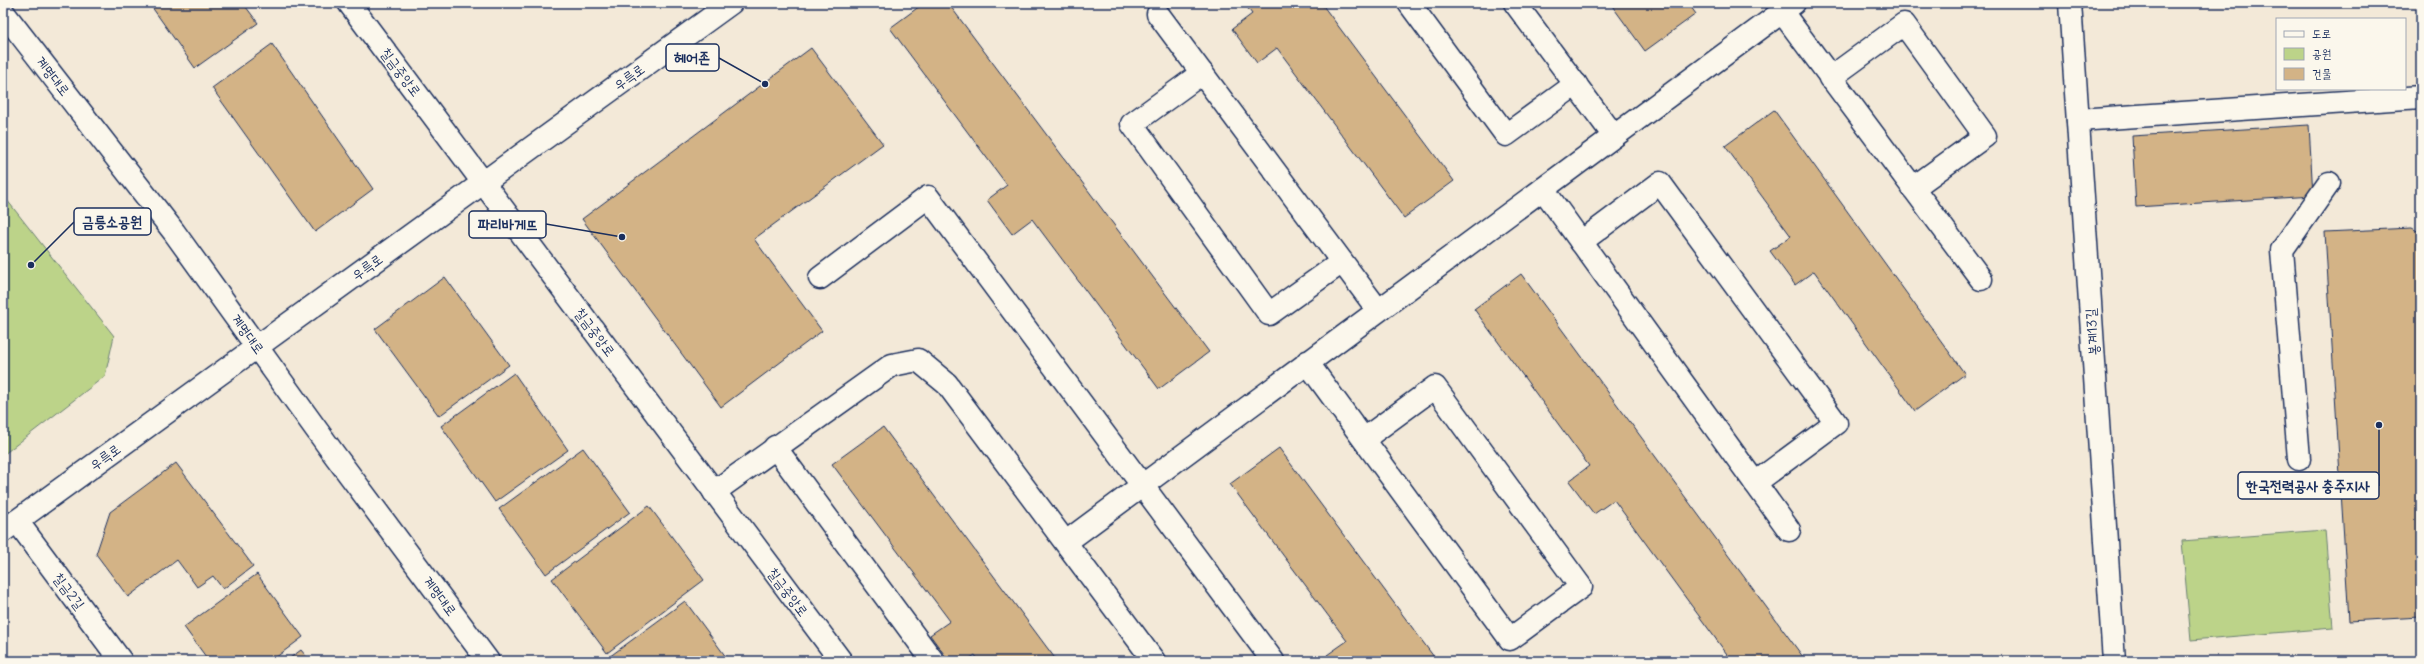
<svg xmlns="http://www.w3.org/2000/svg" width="2424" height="664" viewBox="0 0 2424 664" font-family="Delius,'Poor Story',sans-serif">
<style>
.green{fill:#bcd389;stroke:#6c8174}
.building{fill:#d3b386;stroke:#1b2f5e}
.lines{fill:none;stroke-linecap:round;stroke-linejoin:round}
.minor-casing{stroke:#1b2f5e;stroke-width:25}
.minor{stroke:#fbf7ec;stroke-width:22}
.labels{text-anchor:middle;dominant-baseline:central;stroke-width:3;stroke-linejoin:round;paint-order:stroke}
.street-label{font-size:14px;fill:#1b2f5e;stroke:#fbf7ec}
.leader{fill:none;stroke:#1b2f5e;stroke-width:1.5}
.callout-dot{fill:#1b2f5e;stroke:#fbf7ec;stroke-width:1.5}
.callout{fill:#fbf7ec;stroke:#1b2f5e;stroke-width:1.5}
.callout-label{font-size:15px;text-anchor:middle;font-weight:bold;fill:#1b2f5e}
</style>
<rect width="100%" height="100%" fill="#f3e9d8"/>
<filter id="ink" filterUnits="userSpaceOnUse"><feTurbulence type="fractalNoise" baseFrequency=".025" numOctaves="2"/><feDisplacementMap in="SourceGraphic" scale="8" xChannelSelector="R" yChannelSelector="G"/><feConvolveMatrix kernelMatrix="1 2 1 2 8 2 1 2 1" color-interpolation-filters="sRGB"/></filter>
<g filter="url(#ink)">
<g class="green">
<path d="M3,195L114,336L105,376L3,455Z"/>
<path d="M2325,530L2333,628L2191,640L2182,541Z"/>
</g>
<g class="building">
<path d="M149,3H243L258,23L195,68Z"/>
<path d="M924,3H948L1209,352L1159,389L1032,219L1012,234L987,200L1007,185L890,28Z"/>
<path d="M1244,3H1321L1454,181L1404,218L1277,48L1257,63L1232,29L1252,14Z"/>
<path d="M1610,3H1688L1696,14L1645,51Z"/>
<path d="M272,44L373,189L315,232L212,88Z"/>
<path d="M811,48L883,144L754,239L822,331L721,407L582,219Z"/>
<path d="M1774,110L1965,374L1915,411L1814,271L1795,285L1770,251L1791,236L1725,146Z"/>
<path d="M2309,125L2313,196L2136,207L2132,136Z"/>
<path d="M2412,228L2421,233V617L2349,621L2325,232Z"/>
<path d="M1521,274L1806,661H1732L1614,500L1594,514L1569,481L1589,466L1474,309Z"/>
<path d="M445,277L509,365L439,416L375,329Z"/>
<path d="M514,373L568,450L495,502L441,426Z"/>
<path d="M883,427L1057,661H979L975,655L966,661H949L930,635L950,621L832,464Z"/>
<path d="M583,448L630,512L546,574L499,509Z"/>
<path d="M1279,448L1437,661H1331L1327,655L1347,641L1230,484Z"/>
<path d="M176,463L253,566L223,589L213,576L197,587L177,560L128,597L96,554L110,512Z"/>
<path d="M649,506L704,580L607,653L552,579Z"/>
<path d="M257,574L303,637L271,661H209L184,627Z"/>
<path d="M685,601L729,661H612L609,657Z"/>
<path d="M301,650L310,661H286Z"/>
</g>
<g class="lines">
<g class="minor-casing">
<g id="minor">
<path d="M349,3L841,661"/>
<path d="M1409,3L1506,135L1576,84"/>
<path d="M1515,3L1614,136"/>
<path d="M2070,3L2114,661"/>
<path d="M3,12L174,232L334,454L488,661"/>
<path d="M1782,12L1981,279"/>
<path d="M1158,14L1378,310"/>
<path d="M1202,73L1132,124L1269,314L1342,262"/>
<path d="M1830,78L1904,24L1985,136L1913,188"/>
<path d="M2078,120L2421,97"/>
<path d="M1543,189L1789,530"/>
<path d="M1581,242L1660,183L1836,423L1755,483"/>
<path d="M820,278L928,197L1273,661"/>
<path d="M1307,362L1510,639L1581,587L1435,387L1364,439"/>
<path d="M775,447L933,661"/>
<path d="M2299,459L2282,250L2329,183"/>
<path d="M714,492L892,365L918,360L947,384L1154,661"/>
<path d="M17,521L121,661"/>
<path d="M3,531L731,3"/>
<path d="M1066,542L1794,3"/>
</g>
</g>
<use href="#minor" class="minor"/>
</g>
</g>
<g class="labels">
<g class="street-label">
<text transform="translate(401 72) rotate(53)">칠금중앙로</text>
<text transform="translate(53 76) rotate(52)">계명대로</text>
<text transform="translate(629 77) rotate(-36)">우륵로</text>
<text transform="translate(367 267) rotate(-36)">우륵로</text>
<text transform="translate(595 332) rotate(53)">칠금중앙로</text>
<text transform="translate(2092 332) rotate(-94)">봉계13길</text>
<text transform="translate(248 334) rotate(54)">계명대로</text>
<text transform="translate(105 457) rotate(-36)">우륵로</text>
<text transform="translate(69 591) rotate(53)">칠금2길</text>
<text transform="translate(788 592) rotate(53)">칠금중앙로</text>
<text transform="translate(440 596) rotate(53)">계명대로</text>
</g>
</g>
<path class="leader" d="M765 84L719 58M31 265L74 222M622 237L546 224M2379 425L2379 486"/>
<g class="callout-dot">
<circle cx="765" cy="84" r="4"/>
<circle cx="31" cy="265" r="4"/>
<circle cx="622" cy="237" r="4"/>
<circle cx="2379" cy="425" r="4"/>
</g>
<g class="callout">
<rect x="666" y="44" width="53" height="27" rx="4"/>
<rect x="74" y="208" width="77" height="27" rx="4"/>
<rect x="469" y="211" width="77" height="27" rx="4"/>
<rect x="2238" y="472" width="141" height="27" rx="4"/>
</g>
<g class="callout-label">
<text x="692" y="63">헤어존</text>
<text x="112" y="227">금릉소공원</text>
<text x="508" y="230">파리바게뜨</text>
<text x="2308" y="491">한국전력공사 충주지사</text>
</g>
<rect width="2424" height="664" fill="none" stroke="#fbf7ec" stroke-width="16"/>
<rect x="8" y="8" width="2408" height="648" fill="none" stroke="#1b2f5e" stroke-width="1.5" filter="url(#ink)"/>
<rect x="2276" y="18" width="130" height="72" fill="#fbf7ec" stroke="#a1a7b3"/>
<rect x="2284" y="31" width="20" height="6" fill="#fbf7ec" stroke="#a1a7b3"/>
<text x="2312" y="38" font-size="12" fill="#1b2f5e">도로</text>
<rect x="2284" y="48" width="20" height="12" fill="#bcd389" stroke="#a1a7b3"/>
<text x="2312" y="58" font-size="12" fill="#1b2f5e">공원</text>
<rect x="2284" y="68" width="20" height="12" fill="#d3b386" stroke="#a1a7b3"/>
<text x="2312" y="78" font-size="12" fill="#1b2f5e">건물</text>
</svg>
